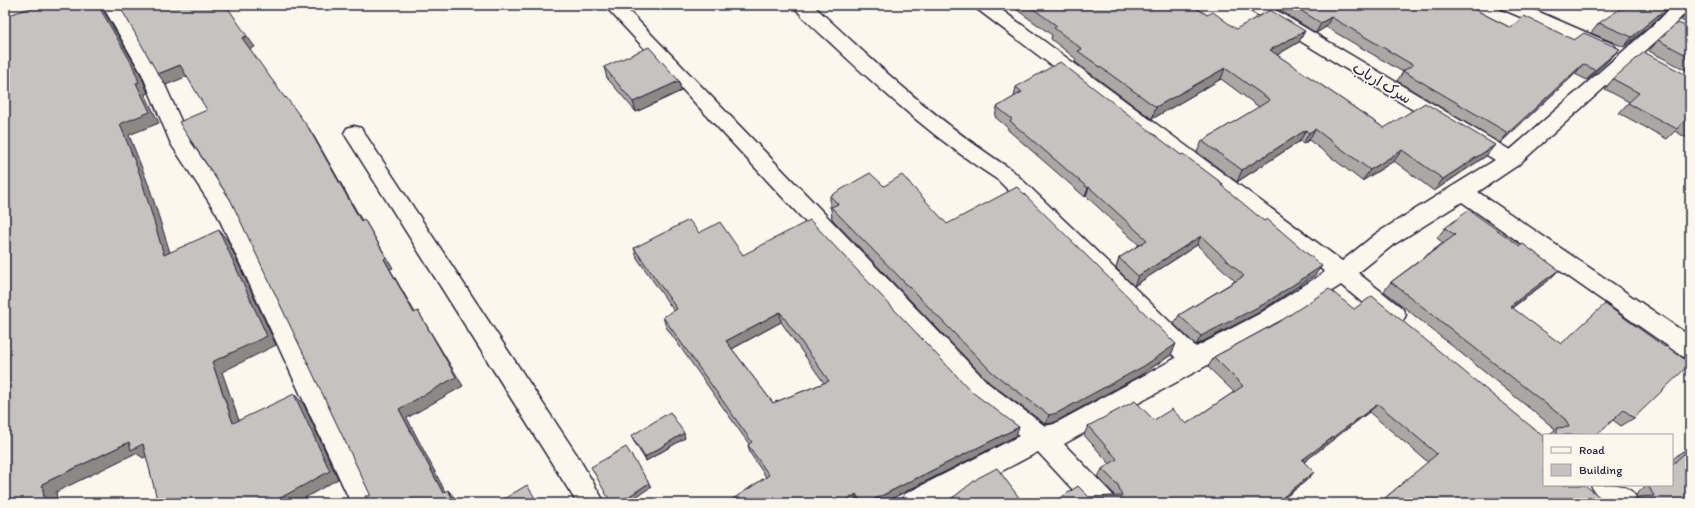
<svg xmlns="http://www.w3.org/2000/svg" width="1695" height="508" viewBox="0 0 1695 508" font-family="Itim,'Playpen Sans Arabic',sans-serif">
<style>
.lines{fill:none;stroke-linecap:round;stroke-linejoin:round}
.minor-casing{stroke:#22223b;stroke-width:3}
.minor{fill:#fbf7ec;fill-rule:evenodd}
.wall{fill:#aaa7a5;stroke:#22223b;fill-rule:evenodd}
.shaded-wall{fill:#8b8886;stroke:#22223b}
.building{fill:#c6c2c0;stroke:#22223b;fill-rule:evenodd}
.labels{text-anchor:middle;dominant-baseline:central;stroke-width:3.5;stroke-linejoin:round;paint-order:stroke}
.street-label{font-size:15px;fill:#22223b;stroke:#fbf7ec}
</style>
<rect width="100%" height="100%" fill="#fbf7ec"/>
<filter id="ink" filterUnits="userSpaceOnUse"><feTurbulence type="fractalNoise" baseFrequency=".025" numOctaves="2"/><feDisplacementMap in="SourceGraphic" scale="8" xChannelSelector="R" yChannelSelector="G"/><feConvolveMatrix kernelMatrix="1 2 1 2 8 2 1 2 1" color-interpolation-filters="sRGB"/></filter>
<g filter="url(#ink)">
<g class="lines">
<g class="minor-casing">
<g id="minor">
<path d="M102,5H120L160,74L190,141L237,210L377,503H351L217,214L171,144L142,74Z"/>
<path d="M604,5H623L989,384L1045,426L1054,424L1176,358L998,180C939,142 887,96 836,48C823,35 803,20 793,5H813C876,64 939,123 1012,170L1196,347L1259,314L1325,272L977,9L974,5H995L1342,261L1377,233L1495,160L1248,9L1245,5H1267L1510,150L1660,19L1673,5H1690L1689,9L1672,27L1518,165L1478,192L1690,336V359L1682,356L1462,202L1393,245L1358,273L1402,308L1406,315L1402,322L1394,325L1386,322L1341,285L1275,328L1064,444L1112,494L1116,503H1085L1038,452L941,503H901L905,494L1019,436L971,400Z"/>
<path d="M1499,5H1523L1613,44L1616,48L1613,52L1607,54L1601,52L1502,9Z"/>
<path d="M354,126L361,128L577,455L605,503H577L347,138L344,133L347,128Z"/>
<path d="M1591,485C1613,485 1629,480 1639,503C1617,503 1601,508 1591,485Z"/>
</g>
</g>
<use href="#minor" class="minor"/>
</g>
<g class="wall">
<path d="M1010,5H1192L1207,15L1236,29L1299,42L1277,55L1384,128L1486,156L1434,191L1394,161L1362,181L1309,140L1303,144L1300,141L1237,182L1197,152L1202,141L1259,107L1221,79L1152,119L1075,62L1076,59L1051,39L1052,35Z"/>
<path d="M1272,5H1466L1511,28L1574,40L1620,49L1611,58L1587,80L1575,74L1500,143L1397,81L1403,72L1326,27L1316,33Z"/>
<path d="M1690,10V25L1681,20Z"/>
<path d="M1659,18L1624,47L1591,33L1599,23Z"/>
<path d="M1690,27V72L1649,51L1658,40Z"/>
<path d="M604,67L679,81L681,91L636,112L607,78Z"/>
<path d="M1690,77V140L1675,131L1667,139L1619,113L1629,102L1605,89L1613,79Z"/>
<path d="M1016,87L1181,155L1223,184L1222,186L1315,275L1258,313L1196,345L1174,324L1179,315L1235,281L1197,245L1134,286L1116,268L1119,258L1139,245L1086,196L1085,197L1008,130V128L995,117L997,107L1014,97Z"/>
<path d="M884,186L947,224L1171,355L1139,376L1053,423L1045,424L990,383L832,219L831,209L830,208V196Z"/>
<path d="M1445,228L1520,246L1559,270L1549,280L1512,308L1634,418L1621,426L1613,420L1596,435H1548L1555,430L1554,428L1384,291L1391,282L1443,243L1437,238Z"/>
<path d="M699,233L743,255L972,392L1016,436L883,503H856V502L855,503H727L766,477L750,453L748,445L749,444L666,327L663,317L674,311L637,258L634,248ZM781,322L824,383L773,403L732,349Z"/>
<path d="M1282,320L1544,485L1607,503H1379L1428,462L1369,412L1304,462L1314,472L1307,480L1278,503H1053L1089,497L1114,496L1113,493L1098,477L1102,469L1110,464L1084,435L1088,426L1154,420L1186,424L1234,392L1208,367L1214,357Z"/>
<path d="M631,436L685,438L646,461L633,440Z"/>
<path d="M1690,447V503H1628L1637,498L1636,495L1646,485H1672V460L1680,453Z"/>
</g>
<g class="shaded-wall">
<path d="M98,5H101V6L141,75L148,93L145,94L159,123L129,135L149,186L174,265L164,255L120,124L136,83Z"/>
<path d="M1670,5H1671L1659,18L1624,47L1632,37Z"/>
<path d="M1331,17L1326,27L1316,33L1321,23Z"/>
<path d="M1305,31L1299,42L1265,62L1270,50Z"/>
<path d="M247,36L255,47L249,50L242,38Z"/>
<path d="M1620,49L1611,58L1587,80L1595,70Z"/>
<path d="M1583,64L1575,74L1500,143L1508,133Z"/>
<path d="M180,65L188,76L166,85L158,74Z"/>
<path d="M1225,68L1221,79L1152,119L1156,107Z"/>
<path d="M679,81L681,91L636,112L633,102Z"/>
<path d="M308,127L315,138L368,231L361,221Z"/>
<path d="M1315,129L1309,140L1303,144L1309,133Z"/>
<path d="M1306,130L1300,141L1237,182L1242,170Z"/>
<path d="M1495,145L1486,156L1434,191L1443,179Z"/>
<path d="M1402,150L1394,161L1362,181L1370,170Z"/>
<path d="M1089,187L1086,196L1085,197L1088,188Z"/>
<path d="M364,219L393,268L390,269L421,323L414,313L384,259Z"/>
<path d="M219,230L228,241L276,345L222,372L243,432L233,423L212,362Z"/>
<path d="M1201,236L1197,245L1134,286L1138,276Z"/>
<path d="M1322,266L1315,275L1258,313L1196,345L1201,336Z"/>
<path d="M1559,270L1549,280L1500,316L1510,306Z"/>
<path d="M418,311L463,386L407,418L450,501L443,493L399,409Z"/>
<path d="M780,312L781,322L728,351L726,341Z"/>
<path d="M1176,344L1171,355L1139,376L1053,423L1045,424L1049,415Z"/>
<path d="M294,394L303,403L338,479L296,503H271Z"/>
<path d="M1378,404L1369,412L1295,469L1302,460Z"/>
<path d="M1019,427L1016,436L883,503H867Z"/>
<path d="M684,433L685,438L646,461L645,457Z"/>
<path d="M129,442L143,444L155,452L143,458L136,453L56,492L58,503H45L42,484Z"/>
<path d="M1314,472L1307,480L1278,503H1276Z"/>
<path d="M649,483L651,487L627,503H619Z"/>
<path d="M448,490L455,498L458,503H455Z"/>
<path d="M856,494V502L855,503H843Z"/>
</g>
<g class="building">
<path d="M40,5H98L132,64L139,82L136,83L150,112L120,124L140,175L164,255L219,230L267,336L212,362L233,423L294,394L330,471L271,503H158L143,444L131,450L129,442L42,484L45,503H5V16Z"/>
<path d="M119,5H226L247,36L242,38L285,98L286,97L308,127L361,221L364,219L386,257L384,259L414,313L418,311L456,377L399,409L443,493L448,490L455,503H368L365,496H370V494L230,199L183,129L179,122L207,110L180,65L158,74Z"/>
<path d="M1028,5H1192L1207,15L1213,12L1236,29L1270,10L1305,31L1270,50L1384,128L1425,103L1495,145L1443,179L1402,150L1370,170L1315,129L1309,133L1306,130L1242,170L1202,141L1270,100L1225,68L1156,107L1078,51L1082,49L1054,28L1057,26Z"/>
<path d="M1292,5H1466L1511,28L1524,16L1574,40L1584,33L1620,49L1595,70L1583,64L1508,133L1403,71L1413,65L1331,17L1321,23Z"/>
<path d="M1626,5H1670L1632,37L1599,23Z"/>
<path d="M1677,23L1690,27V57L1658,40Z"/>
<path d="M649,47L679,81L633,102L604,67Z"/>
<path d="M1644,52L1690,77V124L1684,121L1677,129L1628,103L1639,93L1613,79Z"/>
<path d="M1060,62L1181,155L1183,154L1223,184L1221,185L1264,221L1267,219L1322,266L1264,304L1201,336L1179,315L1244,276L1201,236L1138,276L1119,258L1147,240L1089,187L1088,188L1010,121L1012,119L997,107L1022,92L1016,87Z"/>
<path d="M870,173L884,186L902,175L947,224L1017,187L1176,344L1144,366L1057,413L1049,415L993,373L831,207L838,204L830,196Z"/>
<path d="M1469,210L1520,246L1523,244L1559,270L1510,306L1561,344L1605,304L1665,347L1666,346L1690,363V364L1634,418L1624,410L1596,435H1557V428L1569,427L1565,419L1391,282L1455,235L1445,228Z"/>
<path d="M689,220L699,233L720,222L743,255L810,220L972,392L1019,427L867,503H862L856,494L843,503H727L769,475L748,445L752,442L663,317L677,309L634,248ZM780,312L829,381L773,403L726,341Z"/>
<path d="M1329,289L1354,309L1372,296L1544,437V485H1585L1607,503H1386L1388,501L1385,498L1437,454L1378,404L1302,460L1314,472L1276,503H1254L1252,501L1250,503H1053L1078,486L1089,497L1122,496L1118,485L1102,469L1117,459L1088,426L1135,401L1154,420L1172,409L1186,424L1243,386L1214,357L1282,320Z"/>
<path d="M670,412L684,433L645,457L631,436Z"/>
<path d="M626,447L649,483L619,503H611L591,467Z"/>
<path d="M1690,448V503H1632L1638,497L1654,496L1649,487L1651,485H1672V465Z"/>
<path d="M997,468L1023,503H946L978,478Z"/>
<path d="M527,485L538,503H497Z"/>
</g>
</g>
<g class="labels">
<g class="street-label">
<text transform="translate(1382 83) rotate(31)">سرک ارباب</text>
</g>
</g>
<rect width="1695" height="508" fill="none" stroke="#fbf7ec" stroke-width="20"/>
<rect x="10" y="10" width="1675" height="488" fill="none" stroke="#22223b" stroke-width="1.5" filter="url(#ink)"/>
<rect x="1543" y="434" width="130" height="52" fill="#fbf7ec" stroke="#a4a2a5"/>
<rect x="1551" y="447" width="20" height="6" fill="#fbf7ec" stroke="#a4a2a5"/>
<text x="1579" y="454" font-size="12" fill="#22223b">Road</text>
<rect x="1551" y="464" width="20" height="12" fill="#c6c2c0" stroke="#a4a2a5"/>
<text x="1579" y="474" font-size="12" fill="#22223b">Building</text>
</svg>
